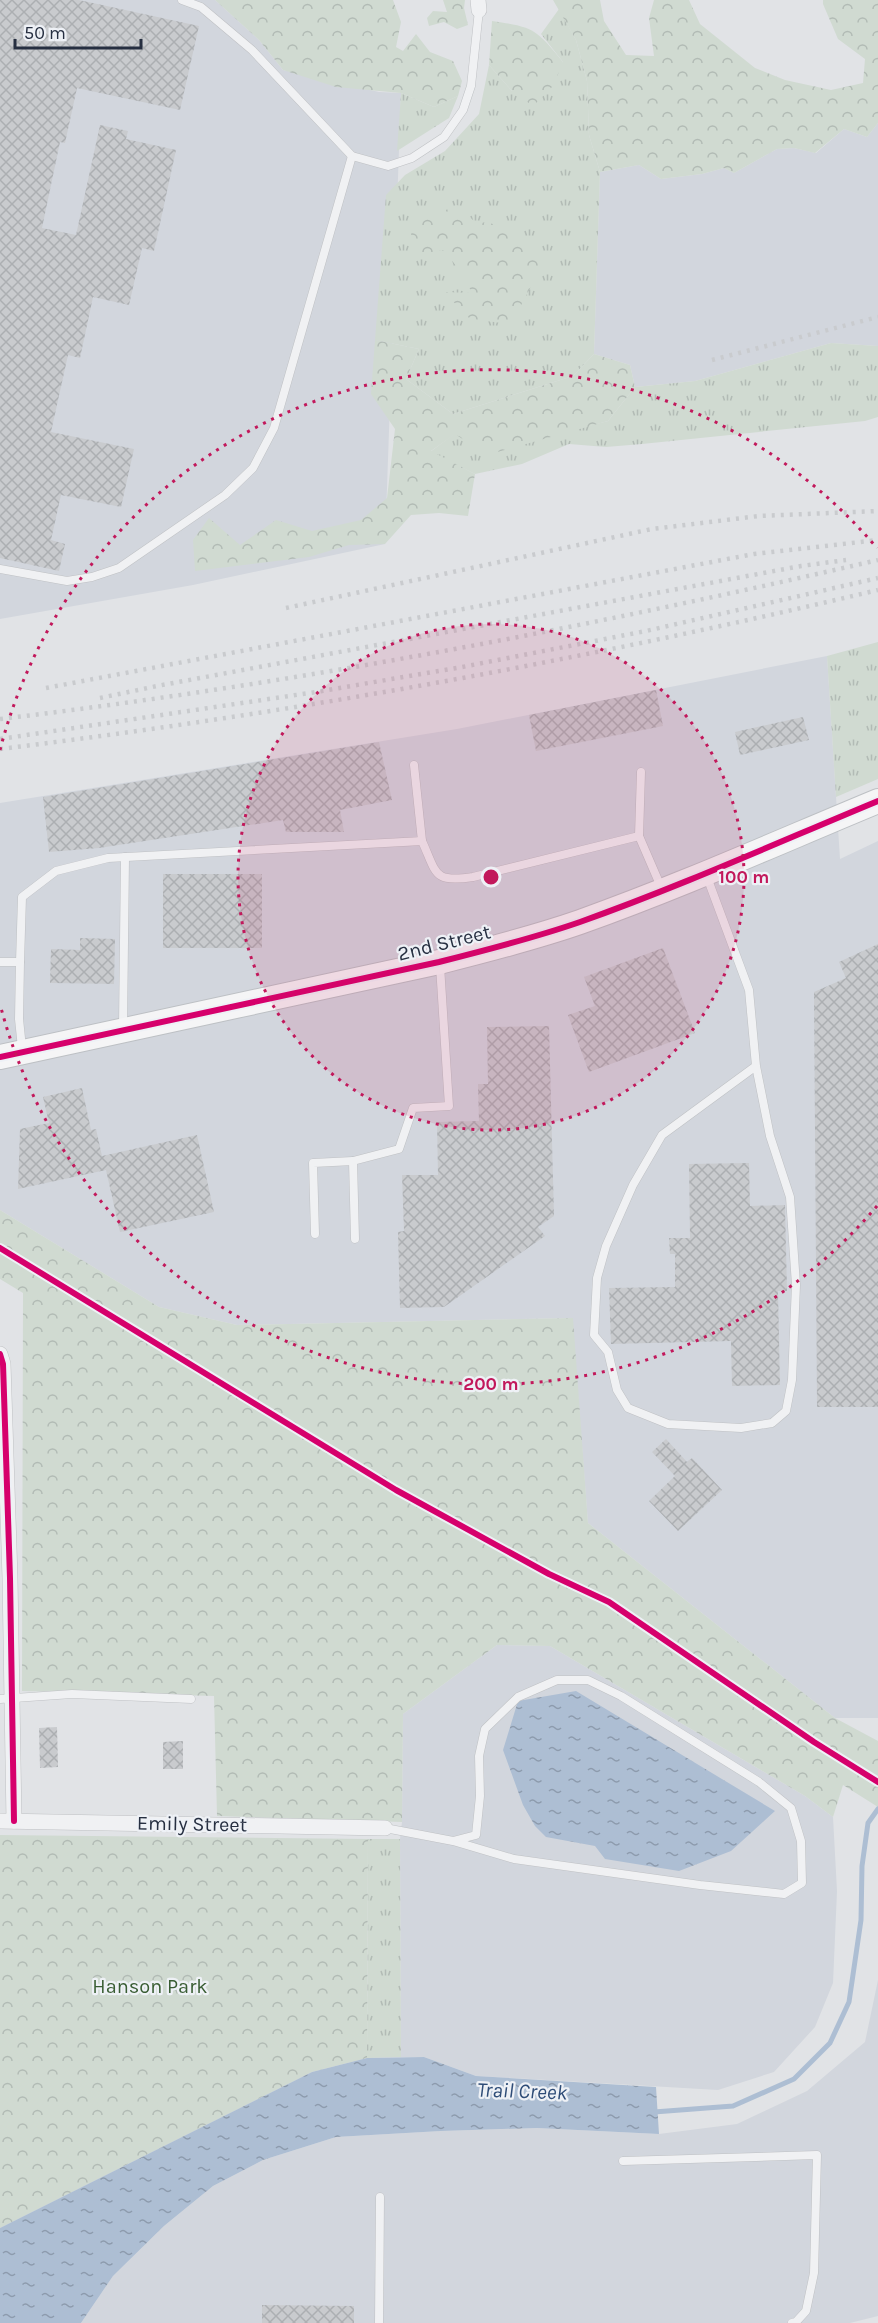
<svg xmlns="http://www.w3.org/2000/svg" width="878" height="2323" viewBox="0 0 878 2323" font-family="Karla,sans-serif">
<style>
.built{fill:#d2d6dd}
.grass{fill:url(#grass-tufts)}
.forest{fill:url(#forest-crowns)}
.water{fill:url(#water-ripples)}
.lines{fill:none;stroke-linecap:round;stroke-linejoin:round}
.stream{stroke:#adbed3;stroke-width:5}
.building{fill:url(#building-cross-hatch)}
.service-casing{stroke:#bfc1c4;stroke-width:9}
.minor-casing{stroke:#bfc1c4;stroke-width:16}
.primary-casing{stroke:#bdc0c4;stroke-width:26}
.service{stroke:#f0f1f3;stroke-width:8}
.minor{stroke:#f0f1f3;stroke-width:15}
.primary{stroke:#f5f5f6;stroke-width:24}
.rail{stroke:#c9cbce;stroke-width:4.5;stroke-dasharray:3 6;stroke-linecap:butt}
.cycleway-casing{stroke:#eef1f6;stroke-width:10}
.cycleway{stroke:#d6006c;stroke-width:6}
.ring{fill:none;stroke:#c2185b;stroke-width:3;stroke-dasharray:3 6}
.labels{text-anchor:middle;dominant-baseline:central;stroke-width:4.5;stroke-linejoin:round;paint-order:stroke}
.street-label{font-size:20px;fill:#262f41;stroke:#eef1f6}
.park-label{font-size:20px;fill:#395d33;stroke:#eef1f6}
.water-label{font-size:21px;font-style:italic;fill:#2e4c77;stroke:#eef1f6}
.centre{fill:#c2185b;stroke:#eef1f6;stroke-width:3}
.ring-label{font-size:18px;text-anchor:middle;font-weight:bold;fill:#c2185b;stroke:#eef1f6;stroke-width:4.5;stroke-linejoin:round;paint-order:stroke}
</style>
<defs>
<pattern id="grass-tufts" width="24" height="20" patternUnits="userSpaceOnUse" patternTransform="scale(1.5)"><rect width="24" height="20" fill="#d0dad1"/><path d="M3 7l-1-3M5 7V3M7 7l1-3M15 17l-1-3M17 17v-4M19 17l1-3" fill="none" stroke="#b2bbb5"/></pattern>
<pattern id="forest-crowns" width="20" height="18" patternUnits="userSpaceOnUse" patternTransform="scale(1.5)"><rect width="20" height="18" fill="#d0dad1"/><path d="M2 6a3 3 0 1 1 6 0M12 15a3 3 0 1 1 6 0" fill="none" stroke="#b2bbb5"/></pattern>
<pattern id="water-ripples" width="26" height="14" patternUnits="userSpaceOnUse" patternTransform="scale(1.5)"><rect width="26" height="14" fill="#adbed3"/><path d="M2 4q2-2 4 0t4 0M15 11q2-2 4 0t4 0" fill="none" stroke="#8d9bad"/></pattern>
<pattern id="building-cross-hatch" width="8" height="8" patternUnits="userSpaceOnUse" patternTransform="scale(1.5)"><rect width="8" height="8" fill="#c9cbce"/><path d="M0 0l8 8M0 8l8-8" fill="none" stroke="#acafb2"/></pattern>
</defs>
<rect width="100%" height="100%" fill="#e1e3e6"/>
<g class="built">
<path d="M0,0H215L259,40L283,70L379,92L401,93L385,544L193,585L0,619Z"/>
<path d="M878,123V346L831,343L695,381L635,387L630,365L594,354L600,172L639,165L661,179L702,174L724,168L734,173L777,149L794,148L816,153L844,129L867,137Z"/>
<path d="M827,656L840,859L878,841V1718H835L588,1523L572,1318L237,1325L159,1307L0,1210V803L457,729Z"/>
<path d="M497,1645L550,1646L805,1796L833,1817L837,1891L833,1983L815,2027L774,2072L718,2090L476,2076L424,2057H401L400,1839L402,1822L403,1714Z"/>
<path d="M878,1980V2316L850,2323H81L113,2276L164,2226L213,2186L263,2160L336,2137L441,2131L537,2128L659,2134L737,2124L807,2091L865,2042Z"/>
</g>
<g class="grass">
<path d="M559,9L576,40L587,81L589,135L600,172L594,354L573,376L453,414L406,379L419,349L375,340L386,195L405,175L445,151L479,114L489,65L512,91L563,62L541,34Z"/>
<path d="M401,93L434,107L458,96L449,118L397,151Z"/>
<path d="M831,343L878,346V417L865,421L642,444L606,447L569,444L522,464L475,474L430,452L454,434L573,430L608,421L635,387L695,381Z"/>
<path d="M878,642V779L836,797L827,656Z"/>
<path d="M368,1839H400L401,2057L367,2058Z"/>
</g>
<g class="forest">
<path d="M215,0H393L401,22L396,47L403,51L416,34L430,52L453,61L462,81L458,96L434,107L401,93L336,87L283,70L259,40Z"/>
<path d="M443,0H465L464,8L468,25L457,29L444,22L429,26L427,18L433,11L447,12Z"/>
<path d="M553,0H600L604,21L626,55L654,56L649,18L654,0H689L700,24L755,68L785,80L831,90L863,83L865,59L838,39L823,4V0H878V123L867,137L844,129L815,153L794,148L777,149L734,173L724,168L702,174L661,179L639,165L600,172L589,135L587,81L576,40Z"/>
<path d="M492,21C534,27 536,29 563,62L553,86L533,106L512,91L489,65Z"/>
<path d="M457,205L474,221L514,227L543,264L511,324L470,319L444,292L472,293L463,275L444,250L414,255L410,226Z"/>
<path d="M375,340L419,349L406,379L453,414L573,376L594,354L630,365L635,387L608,421L487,455L455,434L431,451L475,474L468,516L439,513L411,515L385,544L349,545L309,557L195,571L193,540L209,518L240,545L276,520L312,531L361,520L387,498L395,429L371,394Z"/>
<path d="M0,1210L159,1307L237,1325L573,1318L588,1523L835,1718L878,1741V1807L843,1785L833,1817L805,1796L550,1646L497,1645L403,1714L402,1822L217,1816L214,1696L22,1691L23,1293L0,1279Z"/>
<path d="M0,1835L368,1839L367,2058L312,2072L0,2228Z"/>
</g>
<g class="water">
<path d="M576,1691L775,1811L731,1851L679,1871L605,1859L595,1846L546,1837L535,1826L523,1805L503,1750L518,1701Z"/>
<path d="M424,2057L476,2076L656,2087L659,2134L537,2128L441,2131L336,2137L263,2160L213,2186L164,2226L113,2276L81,2323H0V2228L312,2072L367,2058Z"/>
</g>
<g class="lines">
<path class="stream" d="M654,2112L733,2106L794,2079L830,2043L849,2002L861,1920L862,1866L868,1823L878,1809"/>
</g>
<g class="building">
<path d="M0,0H79L199,26L180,110L77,88L65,143L60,142L42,228L76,235L100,125L128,131L126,139L176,150L154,251L142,248L129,305L93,297L80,358L68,355L51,432L134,449L121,507L61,495L51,540L65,544L59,571L0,558Z"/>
<path d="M656,690L663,726L536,751L529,715Z"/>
<path d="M803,717L809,740L740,755L735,732Z"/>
<path d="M379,742L392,800L340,810L344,832H286L283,820L99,848L49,852L43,797Z"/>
<rect x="163" y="874" width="99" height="74"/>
<path d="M80,938L115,939L114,984L50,983L51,949L80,950Z"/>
<path d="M878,944V1407H817L814,992L846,978L839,962Z"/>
<path d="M663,948L695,1033L589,1072L568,1015L595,1006L584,977Z"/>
<path d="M549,1026L554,1216L538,1227L545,1236L444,1307L400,1308L398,1232L404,1231L402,1175H438L437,1122L479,1121L478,1084H488L487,1027Z"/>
<path d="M82,1088L91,1130L96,1129L102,1156L197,1135L214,1212L120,1232L106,1170L18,1189L20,1129L49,1123L43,1097Z"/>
<path d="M749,1163L750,1206L785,1205L787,1291H778L780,1385L732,1386L731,1341L611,1344L609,1288L675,1287V1254H670L669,1238H690L689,1164Z"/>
<path d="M666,1439L687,1462L692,1458L722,1490L678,1531L649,1501L675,1476L652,1452Z"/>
<path d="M57,1727L58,1767L40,1768L39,1728Z"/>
<path d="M183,1741V1769H163V1742Z"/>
<path d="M262,2305L354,2306V2323H262Z"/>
</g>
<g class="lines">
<g class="service-casing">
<g id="service">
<path d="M182,0L201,7L252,50L352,156L388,166L412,158L444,137L463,110L471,86L479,10"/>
<path d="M0,569L67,581L92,577L119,568L225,495L253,468L274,428L352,156"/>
<path d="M641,772L639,836L661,887"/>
<path d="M422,841C437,874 433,883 473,877L639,836"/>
<path d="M707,877L749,990L756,1066L770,1136L790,1197L796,1285L792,1380L786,1411L772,1423L741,1428L668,1424L628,1408L617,1390L608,1352L594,1335L597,1278L606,1246L633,1185L662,1135L756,1066"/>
<path d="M0,962H20L19,1019L22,1048"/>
<path d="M20,962L22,897L56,871L108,858L422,841L414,765"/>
<path d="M123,1026L125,857"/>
<path d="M315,1234L313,1163L353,1161"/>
<path d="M355,1239L353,1161L399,1149L413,1108L449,1106L440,966"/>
<path d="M0,1699L72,1694L191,1699"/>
<path d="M385,1828L453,1841L476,1835L480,1796L479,1756L485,1729L518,1697L557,1680H588L621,1696L759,1782L791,1808L801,1841L802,1883L784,1894L700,1885L514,1859L453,1841"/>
<path d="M623,2161L817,2155L814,2273L806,2311L796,2322L792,2323"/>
<path d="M379,2323L380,2197"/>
</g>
</g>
<g class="minor-casing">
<g id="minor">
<path d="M478,0L479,10"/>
<path d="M0,1354L3,1364L10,1578L14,1821"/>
<path d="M0,1821L385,1828"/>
</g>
</g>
<g class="primary-casing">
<path id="primary" d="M0,1057L439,962C487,950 534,938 580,922C681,886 779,842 878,801"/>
</g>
<use href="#service" class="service"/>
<use href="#minor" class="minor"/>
<use href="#primary" class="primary"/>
<g class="rail">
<path d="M712,360L878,317"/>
<path d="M286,608L652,529L759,516L878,511"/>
<path d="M46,688L754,554L878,540"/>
<path d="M100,698L157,686L801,566L846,560"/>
<path d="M0,719C295,684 589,627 878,560"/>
<path d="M0,739L316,692L462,667L646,631L878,578"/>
<path d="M0,749C295,713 589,659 878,590"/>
</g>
<g class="cycleway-casing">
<g id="cycleway">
<path d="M0,1057L439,962C487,950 534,938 580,922C681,886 779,842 878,801"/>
<path d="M0,1248L396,1490L549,1574L609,1602L814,1742L878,1782"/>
<path d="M0,1354L3,1364L10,1578L14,1821"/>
</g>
</g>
<use href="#cycleway" class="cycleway"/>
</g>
<circle cx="491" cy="877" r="253" fill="#c2185b" fill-opacity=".12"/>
<g class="ring">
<circle cx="491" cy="877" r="253"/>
<path d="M877 1206A507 507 0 0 1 0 1004M0 750A507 507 0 0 1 877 548"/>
</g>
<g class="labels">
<g class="street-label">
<text transform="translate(444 943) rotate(-14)">2nd Street</text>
<text transform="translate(192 1824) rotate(1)">Emily Street</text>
</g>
<g class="park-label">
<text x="150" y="1986">Hanson Park</text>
</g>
<g class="water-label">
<text transform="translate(522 2091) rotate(2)">Trail Creek</text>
</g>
</g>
<circle cx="491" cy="877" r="9" class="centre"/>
<g class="ring-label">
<text x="744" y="883">100 m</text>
<text x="491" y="1390">200 m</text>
</g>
<path d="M15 39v9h126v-9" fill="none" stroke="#262f41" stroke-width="3"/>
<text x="24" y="39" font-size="18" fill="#262f41" stroke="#eef1f6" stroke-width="4.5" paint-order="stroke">50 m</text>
</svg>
